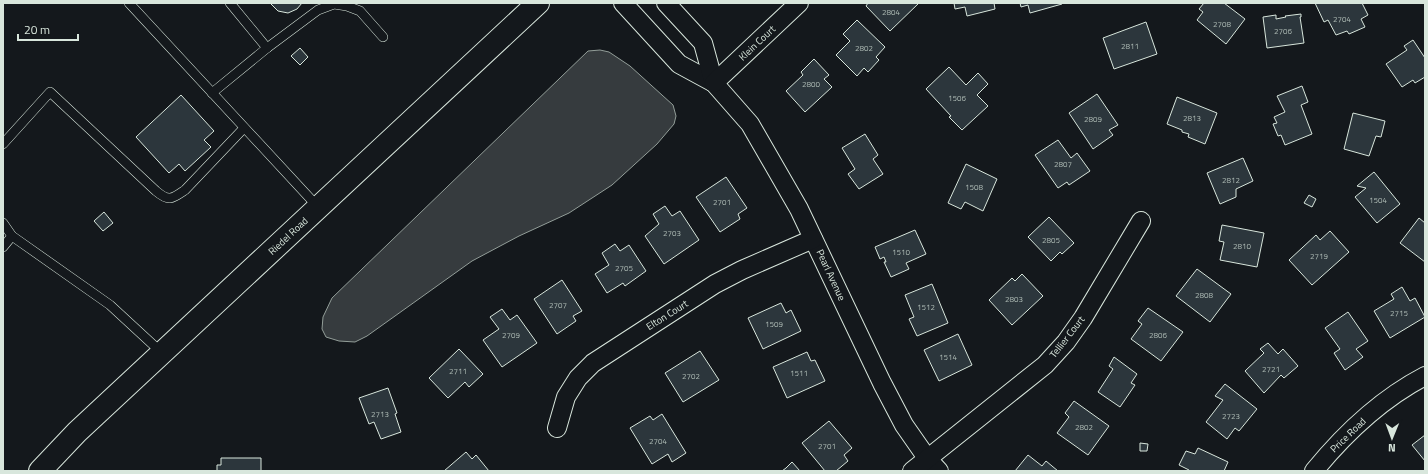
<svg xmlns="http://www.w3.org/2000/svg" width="1428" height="474" viewBox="0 0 1428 474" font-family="'Titillium Web',sans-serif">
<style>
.water{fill:#363b3e;stroke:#939e99}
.building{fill:#2c363c;stroke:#d8e6dc}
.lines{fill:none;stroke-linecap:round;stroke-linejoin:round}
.lane-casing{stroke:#d8e6dc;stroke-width:10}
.street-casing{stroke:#d8e6dc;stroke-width:20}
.secondary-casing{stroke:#d8e6dc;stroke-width:24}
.lane{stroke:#14181c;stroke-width:9}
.street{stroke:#14181c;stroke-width:18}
.secondary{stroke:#14181c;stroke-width:22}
.labels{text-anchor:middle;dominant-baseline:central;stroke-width:3;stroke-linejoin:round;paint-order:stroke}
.number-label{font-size:8px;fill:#adbab4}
.street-label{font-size:10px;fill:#d8e6dc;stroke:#14181c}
</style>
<rect width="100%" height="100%" fill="#14181c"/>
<path class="water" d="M600,50L609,52L630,66L673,105L676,116L674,124L657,144L612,185L569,213L519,236L472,261L367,336L355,342L339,341L326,337L322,329L323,317L332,298L588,51Z"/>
<g class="building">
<path d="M270,3H302L297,9L288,13L278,11Z"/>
<path d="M868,3H919L890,31L866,6Z"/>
<path d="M954,3H994L995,9L967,16L965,7L955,9Z"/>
<path d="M1020,3H1062V4L1030,13L1028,5L1021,7Z"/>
<path d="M1204,3H1224L1245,19L1226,44L1197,20L1203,12L1199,9Z"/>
<path d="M1315,3H1362L1368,15L1361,19L1365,27L1349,34L1347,31L1336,35L1328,20L1324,22Z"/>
<path d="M1301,14V17H1300L1304,43L1267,48L1263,17L1276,15V19L1286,17L1285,16Z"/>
<path d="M857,20L885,47L876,57L879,60L868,72L864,68L857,76L836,55L850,41L843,34Z"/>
<path d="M1146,22L1157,54L1114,69L1103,38Z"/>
<path d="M1413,40L1425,58V77L1415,83L1413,80L1402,87L1386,64L1407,50L1404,46Z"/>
<path d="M300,48L308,57L300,65L291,56Z"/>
<path d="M814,59L829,75L824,79L832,87L805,112L786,91L803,75L801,72Z"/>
<path d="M949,67L966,85L978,73L988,84L977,95L988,106L962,130L949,117L951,116L926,89Z"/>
<path d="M1302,86L1308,102L1301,105L1312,134L1285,145L1281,135L1278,136L1273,124L1277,123L1274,117L1285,112L1277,96Z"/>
<path d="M1097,94L1118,125L1109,130L1113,135L1093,149L1069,113Z"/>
<path d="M181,95L214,131L204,140L211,147L185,171L179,164L169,173L136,137Z"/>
<path d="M1177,97L1217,113L1205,144L1188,137L1189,134L1182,132V130L1167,124Z"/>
<path d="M1353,113L1385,121L1381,137L1376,136L1369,156L1344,149Z"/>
<path d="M865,134L878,155L873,159L883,174L859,189L848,174L855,169L842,148Z"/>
<path d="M1058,140L1071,158L1077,153L1090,171L1069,185L1067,182L1058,188L1035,155Z"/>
<path d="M1243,158L1253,181L1236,189V197L1220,204L1207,173Z"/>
<path d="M966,164L997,179L983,211L965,202L961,209L948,203Z"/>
<path d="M1374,172L1400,204L1377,223L1355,197L1366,188L1357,186Z"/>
<path d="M726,177L747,208L738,214L740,219L720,232L696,197Z"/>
<path d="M1309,195L1316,199L1312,207L1304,203Z"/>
<path d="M665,206L672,216L680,211L699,240L664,264L645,236L659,224L653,214Z"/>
<path d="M104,212L113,223L103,231L94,221Z"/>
<path d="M1049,217L1074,243L1062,254L1060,252L1051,261L1028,237Z"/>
<path d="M1419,218L1425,223V262L1400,243Z"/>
<path d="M1222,225L1264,233L1257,267L1220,260L1224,242L1219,241Z"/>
<path d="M915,230L926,254L906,263L909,269L891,277L884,262H886L884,257L880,259L875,247Z"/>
<path d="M1330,231L1349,252L1312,285L1289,260L1316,235L1320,240Z"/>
<path d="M615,244L620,251L629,245L646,271L625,286L623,283L607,293L595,274L609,265L602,253Z"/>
<path d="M1197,269L1231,294L1210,322L1176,296Z"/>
<path d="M1022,274L1043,296L1012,325L989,300L1012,278L1015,281Z"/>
<path d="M562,280L582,311L573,316L576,321L557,334L534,299Z"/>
<path d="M932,284L948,323L917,336L909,319L914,317L905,295Z"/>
<path d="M1402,287L1410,301L1415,298L1425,317L1390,338L1374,311L1394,299L1391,294Z"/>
<path d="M781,303L786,313L791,310L801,331L763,349L748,318Z"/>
<path d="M1148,308L1183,332L1161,361L1131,339L1142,324L1138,321Z"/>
<path d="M502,309L510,320L517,315L537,343L502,367L483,340L499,329L490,317Z"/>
<path d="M1348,312L1368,341L1356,349L1363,357L1345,370L1334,353L1340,349L1325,328Z"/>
<path d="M958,334L972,365L939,381L924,350Z"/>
<path d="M1268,343L1278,354L1283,349L1298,366L1284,378L1281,375L1264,393L1245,371L1264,353L1260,349Z"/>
<path d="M459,349L483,374L469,387L465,382L448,398L429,378Z"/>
<path d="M700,351L719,380L683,402L665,373Z"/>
<path d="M807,352L811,361L815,360L825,381L787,398L773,367Z"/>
<path d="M1114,357L1137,374L1131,383L1135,385L1120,407L1098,392L1113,369L1109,366Z"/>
<path d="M1225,384L1257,409L1239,431L1235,428L1227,439L1206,422L1223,400L1215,396Z"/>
<path d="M388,388L397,413L395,414L401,432L381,439L374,422L369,424L359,398Z"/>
<path d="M1074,401L1109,426L1088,455L1057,433L1069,417L1065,413Z"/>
<path d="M662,414L686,453L672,462L668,454L652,464L630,428L650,416L653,420Z"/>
<path d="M829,421L852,448L844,455L848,461L836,471H825L802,443Z"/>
<path d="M1425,435V461L1412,445Z"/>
<path d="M1140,443L1148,444L1147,451H1140Z"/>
<path d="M1198,448L1228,462L1224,471H1188L1189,470L1179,465L1186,451L1195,454Z"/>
<path d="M466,452L472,459L476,455L489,471H444Z"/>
<path d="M1028,455L1042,466L1046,461L1058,471H1015Z"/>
<path d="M221,458H261V471H217V465H221Z"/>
<path d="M792,462L800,471H782L786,468Z"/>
</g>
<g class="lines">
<g class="lane-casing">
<g id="lane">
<path d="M129,3L318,207"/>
<path d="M230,3L267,48"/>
<path d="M212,93L267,48L318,10L334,4L347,6L360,11L383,37"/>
<path d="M3,144L50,92L156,191C169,202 172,199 185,190L244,128"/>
<path d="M3,223L12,236L110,305L162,353"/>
<path d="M3,247L12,236"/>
</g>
</g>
<g class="street-casing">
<g id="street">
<path d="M623,3L679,64L714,83L750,124L799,209L882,383L904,425L927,458L939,471"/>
<path d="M666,3L703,43L714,83"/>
<path d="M714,83L799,3"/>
<path d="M557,428L566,397L578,378L593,363L715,284L742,270L813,239"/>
<path d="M912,471L1045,365L1066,342L1083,318L1141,221"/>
<path d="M1314,471C1345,433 1381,399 1425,376"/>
</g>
</g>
<g class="secondary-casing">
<path id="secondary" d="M40,471L77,432L538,3"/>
</g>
<use href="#lane" class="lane"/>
<use href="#street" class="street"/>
<use href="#secondary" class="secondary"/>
</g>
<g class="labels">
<g class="number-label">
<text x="891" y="12">2804</text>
<text x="1342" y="19">2704</text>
<text x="1222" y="24">2708</text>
<text x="1283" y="31">2706</text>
<text x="1130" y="46">2811</text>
<text x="864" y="48">2802</text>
<text x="811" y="84">2800</text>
<text x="957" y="98">1506</text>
<text x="1192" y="118">2813</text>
<text x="1093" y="119">2809</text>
<text x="1063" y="164">2807</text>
<text x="1231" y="180">2812</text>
<text x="974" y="187">1508</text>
<text x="1378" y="200">1504</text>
<text x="722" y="202">2701</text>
<text x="672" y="233">2703</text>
<text x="1051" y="240">2805</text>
<text x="1242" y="246">2810</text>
<text x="901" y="252">1510</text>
<text x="1319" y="256">2719</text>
<text x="624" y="268">2705</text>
<text x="1204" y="295">2808</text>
<text x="1014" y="299">2803</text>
<text x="558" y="305">2707</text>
<text x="926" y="307">1512</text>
<text x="1399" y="313">2715</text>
<text x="774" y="324">1509</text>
<text x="511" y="335">2709</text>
<text x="1158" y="335">2806</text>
<text x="948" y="357">1514</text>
<text x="1271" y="369">2721</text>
<text x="458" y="371">2711</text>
<text x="799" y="373">1511</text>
<text x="691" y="376">2702</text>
<text x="380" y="414">2713</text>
<text x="1231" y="416">2723</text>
<text x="1084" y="427">2802</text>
<text x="658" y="441">2704</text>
<text x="827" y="446">2701</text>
</g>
<g class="street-label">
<text transform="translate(757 43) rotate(-43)">Klein Court</text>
<text transform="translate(288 236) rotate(-43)">Riedel Road</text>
<text transform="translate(831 275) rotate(65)">Pearl Avenue</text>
<text transform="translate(667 315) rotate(-32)">Elton Court</text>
<text transform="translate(1067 337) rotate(-52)">Tellier Court</text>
<text transform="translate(1348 435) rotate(-44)">Price Road</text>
</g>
</g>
<rect width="1428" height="474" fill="none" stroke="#d8e6dc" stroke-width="8"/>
<g transform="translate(1392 438) rotate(181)" stroke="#14181c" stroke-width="3" paint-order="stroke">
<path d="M0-3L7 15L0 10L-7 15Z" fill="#d8e6dc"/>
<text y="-6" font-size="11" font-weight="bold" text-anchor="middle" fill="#d8e6dc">N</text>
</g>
<path d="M18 34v6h60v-6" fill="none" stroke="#d8e6dc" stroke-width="2"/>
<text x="24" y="34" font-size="12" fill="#d8e6dc" stroke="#14181c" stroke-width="3" paint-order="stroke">20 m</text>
</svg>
